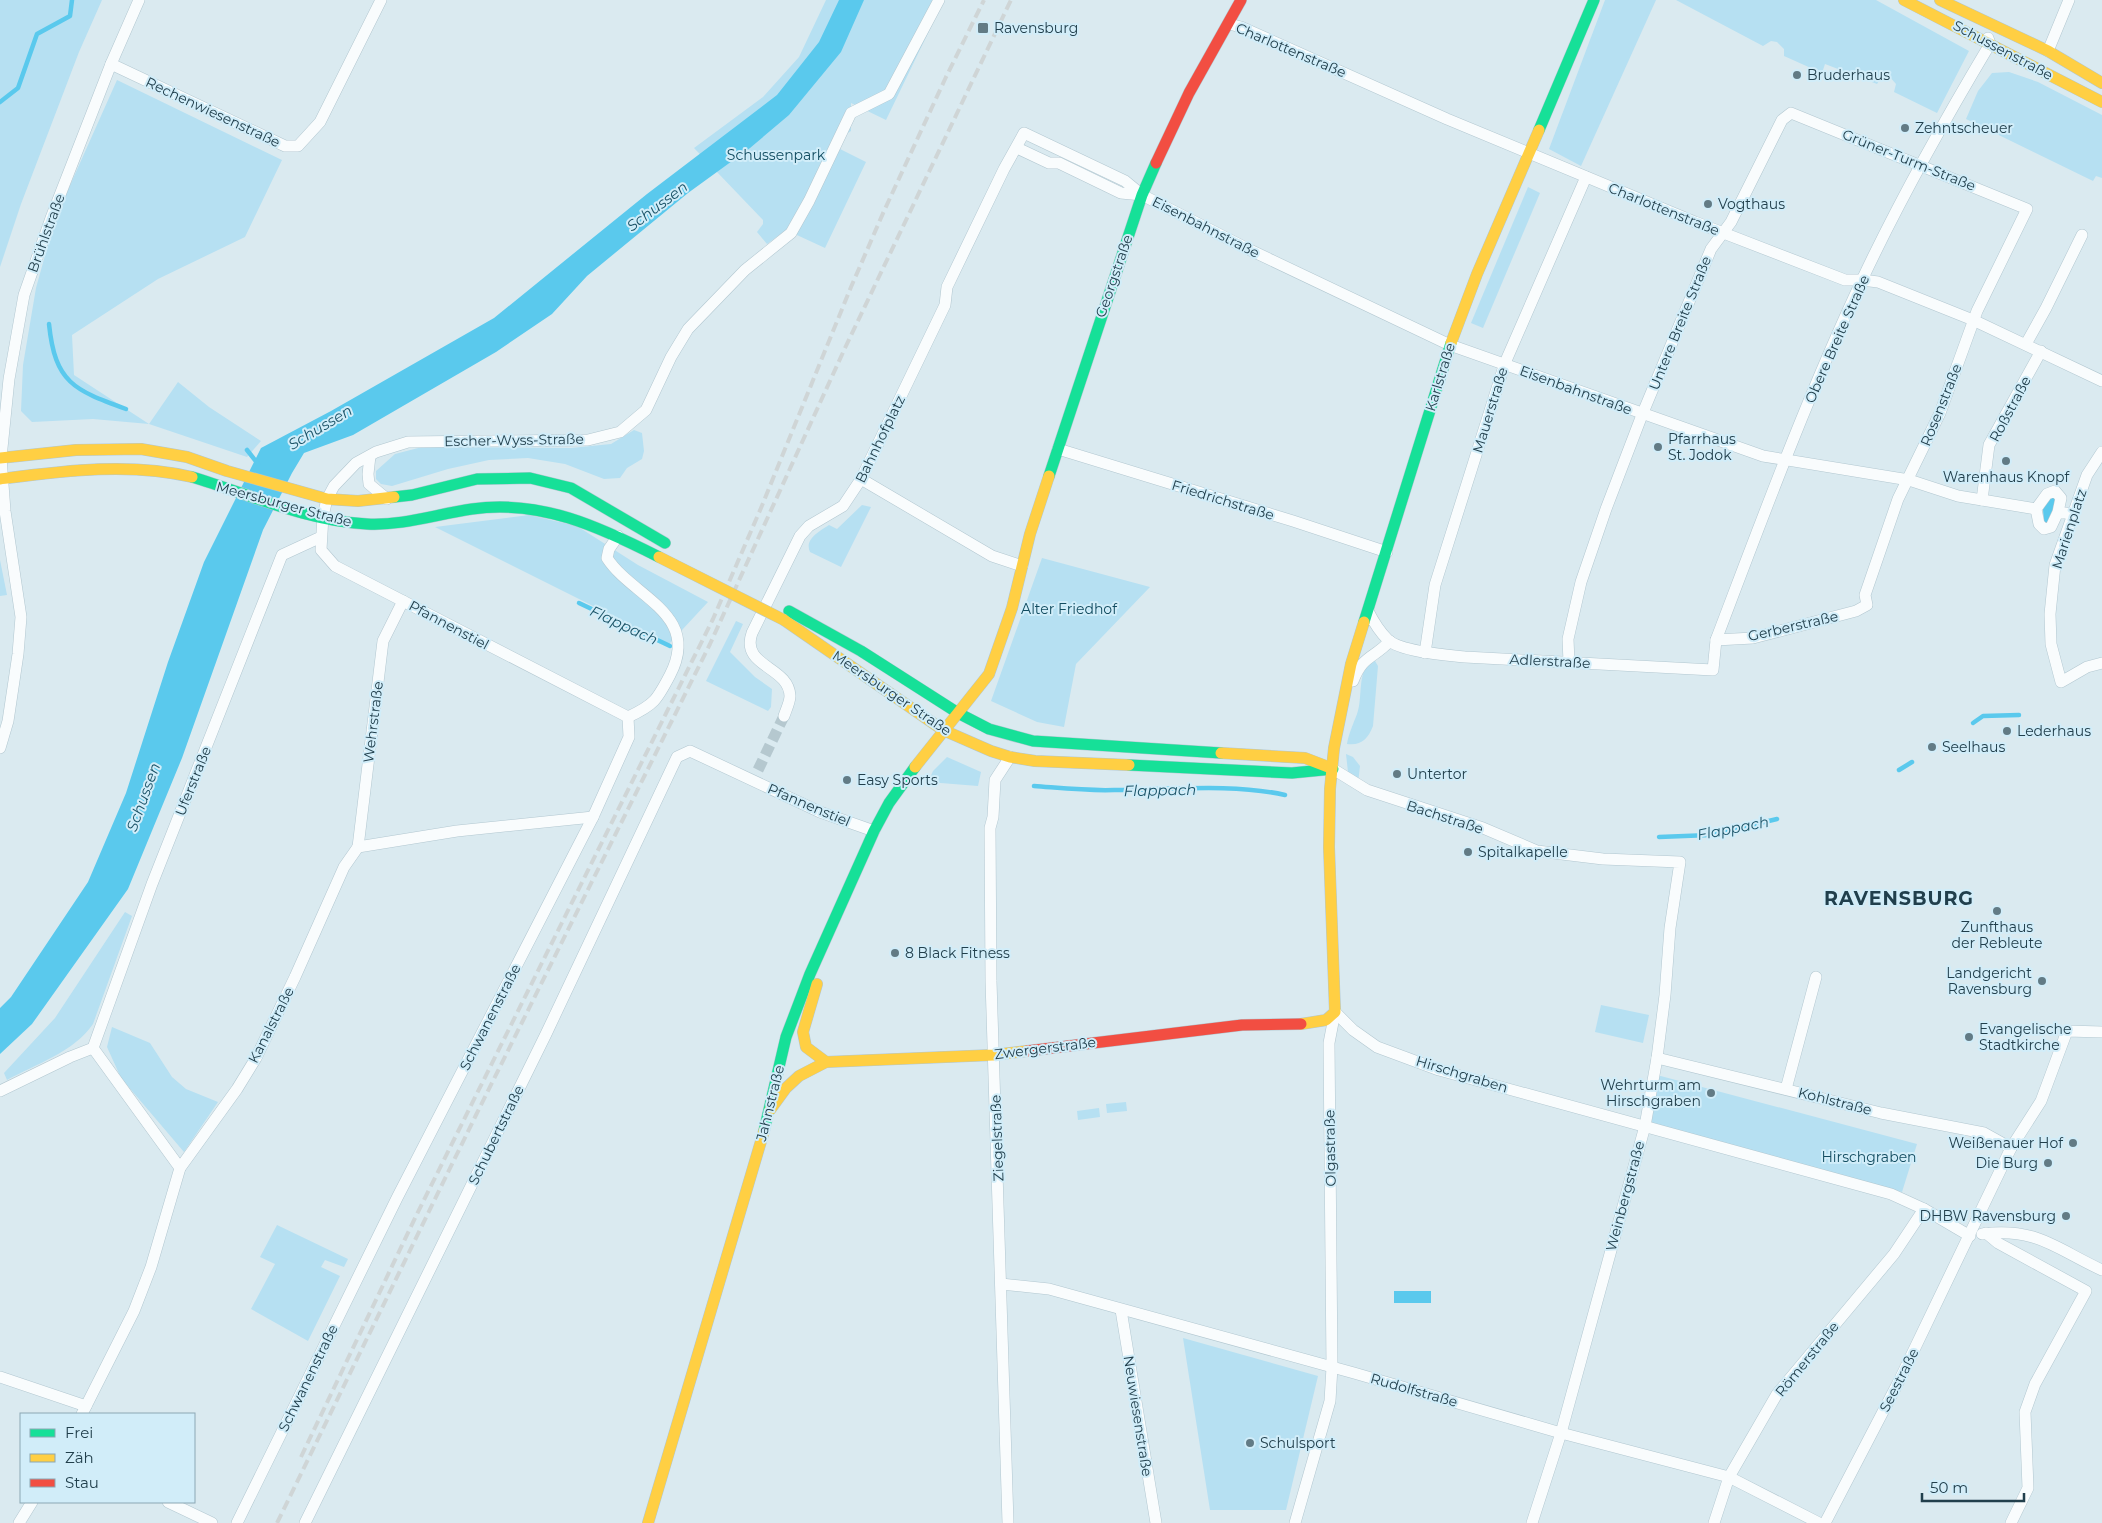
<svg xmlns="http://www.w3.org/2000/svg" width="2102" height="1523" viewBox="0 0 2102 1523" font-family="Montserrat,sans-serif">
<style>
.green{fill:#b6e0f2}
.water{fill:#5ac9ed}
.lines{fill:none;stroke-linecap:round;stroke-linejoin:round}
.stream{stroke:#5ac9ed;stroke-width:4.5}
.street-tunnel{stroke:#b5c8cf;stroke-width:11;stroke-dasharray:11 5.5;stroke-linecap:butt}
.street-casing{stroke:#b2c7d0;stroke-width:12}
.fast-casing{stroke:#b2c7d0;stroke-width:12}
.slow-casing{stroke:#b2c7d0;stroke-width:12}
.jam-casing{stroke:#b2c7d0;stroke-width:12}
.street{stroke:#f9fcfd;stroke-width:11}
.fast{stroke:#16e098;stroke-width:11}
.slow{stroke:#ffcf43;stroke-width:11}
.jam{stroke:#f24e42;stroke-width:11}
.rail{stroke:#cfd5d6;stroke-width:4;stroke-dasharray:10 5;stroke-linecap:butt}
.slow-bridge-casing{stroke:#b2c7d0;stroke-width:12;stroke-linecap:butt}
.slow-bridge{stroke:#ffcf43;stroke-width:11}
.poi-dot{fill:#627b85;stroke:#d1edf9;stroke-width:2}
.labels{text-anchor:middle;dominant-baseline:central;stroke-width:4;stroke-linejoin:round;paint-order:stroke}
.poi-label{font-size:14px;fill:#213f4c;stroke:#d1edf9;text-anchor:start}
.street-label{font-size:14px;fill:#213f4c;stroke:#d1edf9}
.park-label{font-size:14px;fill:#124c60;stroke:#d1edf9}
.water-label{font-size:15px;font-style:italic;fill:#1c5468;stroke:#d1edf9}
.district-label{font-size:19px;font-weight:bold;letter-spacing:1px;fill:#213f4c;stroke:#d1edf9}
</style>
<rect width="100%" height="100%" fill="#daeaf0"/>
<g class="green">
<path d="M0,0H102L79,52L21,204L0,267Z"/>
<path d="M826,0H944L886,120L851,103V131L830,144L866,162L825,248L786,230L767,244L757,232L763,224V220L694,148L763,97L799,57Z"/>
<path d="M1605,0H1656L1581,166L1549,149Z"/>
<path d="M1676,0H1876L1969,51L1937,113L1894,92L1896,84L1889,76H1882L1877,84L1825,64L1822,73L1784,56V49L1777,42L1771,41L1763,46Z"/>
<path d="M2009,72L2038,82L2102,115V178L2096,176L2093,181L1966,119L1978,91L1992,73Z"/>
<path d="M117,80L282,160L245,237L158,279L72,335L74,375L149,424L178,382L209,407L261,441L247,457L149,424L93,419L32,422L21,411L23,365L36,288L55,219Z"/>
<path d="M1528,187L1540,193L1483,328L1471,323Z"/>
<path d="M634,430L642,433L644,451L642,459L627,468L620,478L604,479L565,464L528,458L489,460L448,469L392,486L381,484L376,479V471L395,454L422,447L571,448L611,444Z"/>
<path d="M862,505L871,507L841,567L810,552C804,539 820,531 829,525L837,529Z"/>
<path d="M529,515L577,526L638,565L708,602L669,644L435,527Z"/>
<path d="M1042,558L1150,587L1076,664L1064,727L1037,722L991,701Z"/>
<path d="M0,560L7,595L0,596Z"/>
<path d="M736,621L743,624L730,652L755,677L772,689L771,707L768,711L706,681Z"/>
<path d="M1371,661H1375L1378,666L1373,726C1368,739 1361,746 1347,744C1348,735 1354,722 1357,714C1363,699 1357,671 1371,661Z"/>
<path d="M1346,754L1353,757L1360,766L1358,783L1348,772Z"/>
<path d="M947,757L981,772L978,786L928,782L933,771Z"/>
<path d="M125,912L132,916L93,1024C74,1052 36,1064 7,1080L4,1073L55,1018Z"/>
<path d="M1601,1005L1649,1015L1643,1043L1595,1032Z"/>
<path d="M112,1027L150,1043L172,1077L186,1089L218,1102L184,1152L121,1078L107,1047Z"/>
<path d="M1657,1075L1917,1144L1902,1192L1648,1123Z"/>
<path d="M1126,1102L1127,1111L1107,1113L1106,1104Z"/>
<path d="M1099,1108L1100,1117L1078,1120L1077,1111Z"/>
<path d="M277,1225L348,1259L344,1267L325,1260L321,1267L340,1276L308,1341L251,1309L275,1264L260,1257Z"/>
<path d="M1183,1338L1318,1376L1286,1510H1210Z"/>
</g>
<g class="water">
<path d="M839,0H864L841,52L789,115L750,148L688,193L587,276L552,314L496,352L353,435L304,453L292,473L263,530L182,758L128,889L32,1024L0,1054V1008L11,997L88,882L126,793L168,662L204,562L261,448L331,411L494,318L647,194L777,95L819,42Z"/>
<path d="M2051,497L2057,498L2050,521L2044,524L2043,509Z"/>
<rect x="1394" y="1291" width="37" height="12"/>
</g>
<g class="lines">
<g class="stream">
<path d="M0,102L18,88L37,34L70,16L72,0"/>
<path d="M49,324C55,383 74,390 126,409"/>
<path d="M247,450L258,464"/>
<path d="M579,603L670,646"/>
<path d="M1973,723L1983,716L2019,715"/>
<path d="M1899,770L1912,762"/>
<path d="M1034,786C1061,788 1087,791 1114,790C1168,790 1232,783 1285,795"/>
<path d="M1659,837L1710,835L1777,819"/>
</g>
<path class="street-tunnel" d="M758,770L784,716"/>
<g class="street-casing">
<g id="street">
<path d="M1229,24L1241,27L1447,119L1695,222L1845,280H1862L1878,282L1973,320L2102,381"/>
<path d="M2048,51L2069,0"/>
<path d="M111,64L285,146H298L320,122L381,0"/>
<path d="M1017,148L1049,163H1059L1121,193L1142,195"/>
<path d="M2026,344L2046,308L2082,235"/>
<path d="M1058,449L1293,521L1387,552"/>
<path d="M2102,452L2087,475L2055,565L2050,614L2051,644L2061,682L2087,667L2102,663"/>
<path d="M370,456L368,474L369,484L387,499"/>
<path d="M861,479L992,556L1022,566"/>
<path d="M1982,500L1989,445L2041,351"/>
<path d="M2058,512L2061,498L2055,491L2047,494L2036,509L2039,524L2044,529L2051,527L2058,512L2072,514"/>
<path d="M618,536L609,549L607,558C632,597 702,614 670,675C657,700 654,705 628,717"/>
<path d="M1368,611C1373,621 1380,632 1388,640C1402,652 1447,655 1465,657L1713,670L1716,640C1762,519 1807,397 1862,280C1900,199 1944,121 1990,44L1988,38"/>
<path d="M1425,653L1435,585L1505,363L1586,177"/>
<path d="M1569,662L1568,639L1581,582L1606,509L1642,415L1711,249L1731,222L1782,120L1791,113L2027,209L1977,311L1940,413L1898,499L1865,595L1867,605L1856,611L1753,638L1716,640"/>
<path d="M1353,681C1363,655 1373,659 1390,641"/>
<path d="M784,716C786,710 790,702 790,696C789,666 740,667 752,633L800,536L809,526L843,506L861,479L945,305L947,287L1004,169L1024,133L1125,181L1142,195L1250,250L1450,345L1763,456L1909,480L1958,496L2036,509"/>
<path d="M628,717L335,566L321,550L323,516L327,499L334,486L356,463L376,452L408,442L588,440L620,432L646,410L671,357L688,329L745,270L791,233L809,201L851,113L889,94L939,0"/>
<path d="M0,748L8,721L18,654L21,617L5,511L1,458L9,379L24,295L51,218L111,64L139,0"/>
<path d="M1333,769L1367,790L1483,828L1537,851L1603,859L1680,862L1670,928L1665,995L1657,1058L1645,1126L1561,1433L1532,1523"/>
<path d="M358,847L383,641L403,601"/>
<path d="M1335,1012L1353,1030L1377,1047L1439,1070L1891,1194L1924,1209L1970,1236"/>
<path d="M93,1048L180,1168"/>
<path d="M1657,1058L1881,1113L1984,1133L2011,1148"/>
<path d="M1786,1089L1816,977"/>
<path d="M0,1091L70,1057L93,1048L152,884L282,555L321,537"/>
<path d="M1986,1233L1998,1243L2086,1291L2035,1384L2025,1412L2028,1488L2011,1523"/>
<path d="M1982,1234C2037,1227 2056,1249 2102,1270"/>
<path d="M1001,1284L1049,1289L1354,1373L1561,1433L1729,1477L1819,1523"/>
<path d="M1121,1310L1156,1523"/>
<path d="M0,1377L86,1406"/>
<path d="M82,1414L134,1311L151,1267L180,1168L237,1089L256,1058L295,977L344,867L358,847L457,831L593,817"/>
<path d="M168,1502L212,1523"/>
<path d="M19,1523L32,1502"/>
<path d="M237,1523L397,1198L593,817L629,737L628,717"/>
<path d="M305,1523L546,1034L677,757L690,751L820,812L874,831"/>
<path d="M1008,1523L991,981L990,828L993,817L995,780L1010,757"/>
<path d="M1295,1523L1330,1401L1332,1367L1329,1043L1335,1012"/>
<path d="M1714,1523L1729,1477L1777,1394L1894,1254L1924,1209"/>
<path d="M1825,1523L1900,1379L2011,1148L2041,1101L2067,1031L2102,1032"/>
</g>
</g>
<g class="fast-casing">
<g id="fast">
<path d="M1539,130L1594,0"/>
<path d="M1049,476L1142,195L1156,163"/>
<path d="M192,477C249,494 306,521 367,524C402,526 437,514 472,509C540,499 600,527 659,557"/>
<path d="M394,497L412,495L477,479L530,478L571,488L665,543"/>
<path d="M789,611L861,651L958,713L989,729L1033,741L1221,753"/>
<path d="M1364,622L1451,343"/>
<path d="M1129,765L1292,773L1333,769"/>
<path d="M764,1131L786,1037L810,974L874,831L889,803L915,767"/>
</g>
</g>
<g class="slow-casing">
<g id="slow">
<path d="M1904,0L2102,102"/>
<path d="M1940,0L2048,51L2102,83"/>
<path d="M1451,343L1477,274L1539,130"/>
<path d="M0,458L76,450L141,449L187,457L227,471L327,499L358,501L394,497"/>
<path d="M0,479C63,471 129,462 192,477"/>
<path d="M784,620L943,730L991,751L1010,757L1035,761L1129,765"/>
<path d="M1221,753L1305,758L1331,768"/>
<path d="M915,767L989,674L1012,608L1030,534L1049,476"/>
<path d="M817,984L803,1032L806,1047L826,1062"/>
<path d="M1301,1024L1326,1020L1335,1012L1329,847L1330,789L1334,748L1351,664L1364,622"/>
<path d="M770,1110L786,1088L799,1076L826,1062L993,1055L1027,1051"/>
<path d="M648,1523L764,1131"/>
</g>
</g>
<g class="jam-casing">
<g id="jam">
<path d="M1156,163L1189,93L1241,0"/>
<path d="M1027,1051L1242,1025L1301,1024"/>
</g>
</g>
<use href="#street" class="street"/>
<use href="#fast" class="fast"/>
<use href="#slow" class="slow"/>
<use href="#jam" class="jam"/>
<g class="rail">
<path d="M301,1457L416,1216L713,619L761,508L851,287L884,211L946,77L984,0"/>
<path d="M277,1523L476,1115L710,644L845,348L1011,0"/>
</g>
<g class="slow-bridge-casing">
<path id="slow-bridge" d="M659,557L784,620"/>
</g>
<use href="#slow-bridge" class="slow-bridge"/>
</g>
<g class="poi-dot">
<rect x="977" y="22" width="12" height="12" rx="2.5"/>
<circle cx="1797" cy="75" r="5"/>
<circle cx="1905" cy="128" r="5"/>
<circle cx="1708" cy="204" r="5"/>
<circle cx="1658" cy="447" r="5"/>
<circle cx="2006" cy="461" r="5"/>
<circle cx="2007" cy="731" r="5"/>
<circle cx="1932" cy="747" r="5"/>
<circle cx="1397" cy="774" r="5"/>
<circle cx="847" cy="780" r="5"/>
<circle cx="1468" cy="852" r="5"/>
<circle cx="1997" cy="911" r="5"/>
<circle cx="895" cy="953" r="5"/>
<circle cx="2042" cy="981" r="5"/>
<circle cx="1969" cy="1037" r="5"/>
<circle cx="1711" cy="1093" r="5"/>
<circle cx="2073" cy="1143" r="5"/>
<circle cx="2048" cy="1163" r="5"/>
<circle cx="2066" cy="1216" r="5"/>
<circle cx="1250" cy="1443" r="5"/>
</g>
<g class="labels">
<g class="poi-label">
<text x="994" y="28">Ravensburg</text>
<text x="1807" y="75">Bruderhaus</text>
<text x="1915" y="128">Zehntscheuer</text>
<text x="1718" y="204">Vogthaus</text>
<text x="1668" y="439">Pfarrhaus<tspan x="1668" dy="16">St. Jodok</tspan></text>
<text x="2006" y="477" text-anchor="middle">Warenhaus Knopf</text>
<text x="2017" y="731">Lederhaus</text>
<text x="1942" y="747">Seelhaus</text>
<text x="1407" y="774">Untertor</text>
<text x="857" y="780">Easy Sports</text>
<text x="1478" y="852">Spitalkapelle</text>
<text x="1997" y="927" text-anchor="middle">Zunfthaus<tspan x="1997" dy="16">der Rebleute</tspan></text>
<text x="905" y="953">8 Black Fitness</text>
<text x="2032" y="973" text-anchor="end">Landgericht<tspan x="2032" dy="16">Ravensburg</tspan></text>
<text x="1979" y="1029">Evangelische<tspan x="1979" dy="16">Stadtkirche</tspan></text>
<text x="1701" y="1085" text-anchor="end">Wehrturm am<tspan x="1701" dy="16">Hirschgraben</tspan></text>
<text x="2063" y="1143" text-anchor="end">Weißenauer Hof</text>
<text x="2038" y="1163" text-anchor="end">Die Burg</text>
<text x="2056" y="1216" text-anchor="end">DHBW Ravensburg</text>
<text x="1260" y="1443">Schulsport</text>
</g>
<g class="street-label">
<text transform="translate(1291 50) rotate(23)">Charlottenstraße</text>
<text transform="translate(2003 50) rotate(28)">Schussenstraße</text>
<text transform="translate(213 112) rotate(25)">Rechenwiesenstraße</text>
<text transform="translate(1909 160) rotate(22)">Grüner-Turm-Straße</text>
<text transform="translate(1664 209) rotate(22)">Charlottenstraße</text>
<text transform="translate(1206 227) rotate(27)">Eisenbahnstraße</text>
<text transform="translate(46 233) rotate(-70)">Brühlstraße</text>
<text transform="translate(1114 276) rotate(-71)">Georgstraße</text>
<text transform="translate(1680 323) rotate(-68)">Untere Breite Straße</text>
<text transform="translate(1837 339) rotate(-66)">Obere Breite Straße</text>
<text transform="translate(1440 377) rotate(-73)">Karlstraße</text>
<text transform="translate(1576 390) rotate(20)">Eisenbahnstraße</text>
<text transform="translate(1941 405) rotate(-68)">Rosenstraße</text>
<text transform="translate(2010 409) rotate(-62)">Roßstraße</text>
<text transform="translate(1490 410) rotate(-73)">Mauerstraße</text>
<text transform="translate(880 439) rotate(-64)">Bahnhofplatz</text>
<text transform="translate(514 440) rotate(-1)">Escher-Wyss-Straße</text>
<text transform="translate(1223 500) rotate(17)">Friedrichstraße</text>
<text transform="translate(284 504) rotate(15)">Meersburger Straße</text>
<text transform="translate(2069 529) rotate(-72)">Marienplatz</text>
<text transform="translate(449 625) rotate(28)">Pfannenstiel</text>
<text transform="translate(1793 626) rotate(-13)">Gerberstraße</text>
<text transform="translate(1550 661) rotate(3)">Adlerstraße</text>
<text transform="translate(892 693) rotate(34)">Meersburger Straße</text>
<text transform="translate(373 722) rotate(-83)">Wehrstraße</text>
<text transform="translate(193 781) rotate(-68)">Uferstraße</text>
<text transform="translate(809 805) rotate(23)">Pfannenstiel</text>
<text transform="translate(1445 817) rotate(18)">Bachstraße</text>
<text transform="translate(490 1017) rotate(-63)">Schwanenstraße</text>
<text transform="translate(271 1025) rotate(-63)">Kanalstraße</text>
<text transform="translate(1045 1048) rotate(-7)">Zwergerstraße</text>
<text transform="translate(1462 1074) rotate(17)">Hirschgraben</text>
<text transform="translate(1835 1101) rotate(14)">Kohlstraße</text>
<text transform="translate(770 1103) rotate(-76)">Jahnstraße</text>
<text transform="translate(496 1135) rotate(-64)">Schubertstraße</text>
<text transform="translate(997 1138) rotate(-92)">Ziegelstraße</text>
<text transform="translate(1330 1148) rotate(-91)">Olgastraße</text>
<text transform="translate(1625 1196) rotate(-75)">Weinbergstraße</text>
<text transform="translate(1807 1359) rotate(-51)">Römerstraße</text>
<text transform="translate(308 1378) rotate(-64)">Schwanenstraße</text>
<text transform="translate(1899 1380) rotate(-63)">Seestraße</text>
<text transform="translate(1414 1390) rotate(16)">Rudolfstraße</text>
<text transform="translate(1138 1416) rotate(81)">Neuwiesenstraße</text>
</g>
<g class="park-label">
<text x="776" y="155">Schussenpark</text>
<text x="1069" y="609">Alter Friedhof</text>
<text x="1869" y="1157">Hirschgraben</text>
</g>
<g class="water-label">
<text transform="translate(657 206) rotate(-37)">Schussen</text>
<text transform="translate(320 427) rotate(-31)">Schussen</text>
<text transform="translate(624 625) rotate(25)">Flappach</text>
<text transform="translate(1160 790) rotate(-1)">Flappach</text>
<text transform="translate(143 797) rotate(-70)">Schussen</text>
<text transform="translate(1733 828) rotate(-11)">Flappach</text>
</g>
<g class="district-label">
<text x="1899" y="898">RAVENSBURG</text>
</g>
</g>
<rect x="20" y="1413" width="175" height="90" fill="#d1edf9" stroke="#8ba7b4"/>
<rect x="30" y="1429" width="25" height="8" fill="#16e098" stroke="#8ba7b4"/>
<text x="65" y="1438" font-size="15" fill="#213f4c">Frei</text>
<rect x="30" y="1454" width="25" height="8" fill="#ffcf43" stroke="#8ba7b4"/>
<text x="65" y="1463" font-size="15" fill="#213f4c">Zäh</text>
<rect x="30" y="1479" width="25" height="8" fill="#f24e42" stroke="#8ba7b4"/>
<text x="65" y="1488" font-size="15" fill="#213f4c">Stau</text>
<path d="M1922 1493v8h102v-8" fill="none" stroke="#213f4c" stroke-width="2.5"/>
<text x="1930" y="1493" font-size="15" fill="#213f4c" stroke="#d1edf9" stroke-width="4" paint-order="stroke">50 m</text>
</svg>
